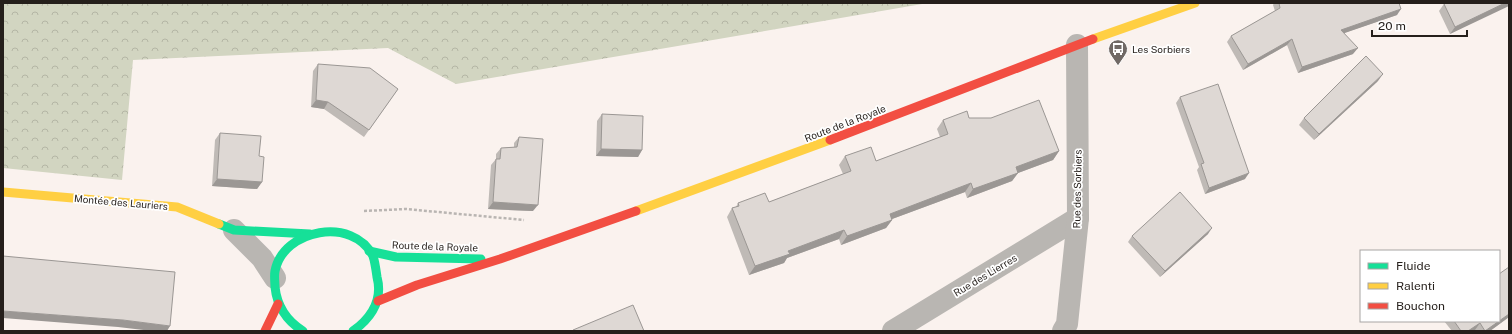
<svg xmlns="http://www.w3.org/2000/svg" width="1512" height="334" viewBox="0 0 1512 334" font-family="'Public Sans',sans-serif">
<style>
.forest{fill:url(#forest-crowns)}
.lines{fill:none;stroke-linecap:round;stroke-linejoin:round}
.path{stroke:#b9b5b2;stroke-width:2.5;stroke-dasharray:3 2;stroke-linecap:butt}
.street{stroke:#b9b6b2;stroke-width:22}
.fast{stroke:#16e098;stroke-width:9}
.slow{stroke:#ffcf43;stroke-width:9}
.jam{stroke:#f24e42;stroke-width:9}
.wall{fill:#bfbab6}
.shaded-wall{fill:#9b9794}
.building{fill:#ded8d4;stroke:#9b9794}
.labels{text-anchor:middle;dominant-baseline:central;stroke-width:3.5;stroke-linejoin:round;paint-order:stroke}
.poi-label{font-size:10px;fill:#251f1b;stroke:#fff;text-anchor:start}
.street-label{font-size:10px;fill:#251f1b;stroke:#fff}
</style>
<defs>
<pattern id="forest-crowns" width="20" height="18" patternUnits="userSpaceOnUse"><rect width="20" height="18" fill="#d2d5c1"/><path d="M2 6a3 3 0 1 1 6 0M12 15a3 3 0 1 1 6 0" fill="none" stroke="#b4b6a5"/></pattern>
</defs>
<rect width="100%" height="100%" fill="#faf2ee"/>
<path class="forest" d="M3,3H928L456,84L388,48L133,60L122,180L3,168Z"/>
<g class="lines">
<path class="path" d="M364,211L406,209L524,220"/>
<g class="street">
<path d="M234,230L262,258L275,278"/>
<path d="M893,331L1078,218"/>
<path d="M1063,331L1067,324L1078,218L1077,45"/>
</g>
<g class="fast">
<path d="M219,224L234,230L310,234"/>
<path d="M369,251L396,257L481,259"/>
<path d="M303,331C287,321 277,306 275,287C275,282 274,276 275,271C283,229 353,216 373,256C375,262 376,270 377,277C383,300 371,318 353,331"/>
</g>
<g class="slow">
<path d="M1093,39L1195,3"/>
<path d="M3,192L177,207L219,224"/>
<path d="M636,211L830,140"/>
</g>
<g class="jam">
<path d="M830,140L1093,39"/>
<path d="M378,301L417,285L500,259L636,211"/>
<path d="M265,331L278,304"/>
</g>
</g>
<g class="wall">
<path d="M1274,3H1399L1397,15L1344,33L1353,54L1298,73L1287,45L1243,70L1227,42L1231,36L1275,11L1273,5Z"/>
<path d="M1509,3L1450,34L1439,11L1444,4Z"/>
<path d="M318,64L398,89L364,137L324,109L311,107L313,71Z"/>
<path d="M1378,81L1314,140L1299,125L1304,118Z"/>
<path d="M1180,97L1245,179L1205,194L1197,170L1199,167L1176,103Z"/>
<path d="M602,114L642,150L638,157L596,156L597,121Z"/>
<path d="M969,118L1059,151L1053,160L1018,173L1012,181L967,198L965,192L892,219V220L886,228L841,245L839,239L787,258L784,263L749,275L727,217L732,208L736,207L738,203L769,202L843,174L839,165L845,156L876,161L940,137L937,129L943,120Z"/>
<path d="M220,133L259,156L262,182L257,189L212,186L215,140Z"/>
<path d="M519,137L533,211L488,209L491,165L496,159V154L501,148L514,147V143Z"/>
<path d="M1208,234L1160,277L1128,242L1132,236Z"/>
<path d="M1509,267V317L1490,331H1476L1475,330L1473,331H1452L1444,321H1499Z"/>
</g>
<g class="shaded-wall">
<path d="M1505,3H1509V6L1450,34L1455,27Z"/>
<path d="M1401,9L1397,15L1336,36L1341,30Z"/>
<path d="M1292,39L1287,45L1243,70L1248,64Z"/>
<path d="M1358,48L1353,54L1298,73L1302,67Z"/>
<path d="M1383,74L1378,81L1314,140L1319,134Z"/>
<path d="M316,100L328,102L324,109L311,107Z"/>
<path d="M601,149L642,150L638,157L596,156Z"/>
<path d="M1059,151L1053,160L1018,173L1012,181L967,198L973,189L1016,167Z"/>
<path d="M1249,173L1245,179L1205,194L1209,188Z"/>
<path d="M217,179L262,182L257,189L212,186Z"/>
<path d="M971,183L965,192L884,222L890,214Z"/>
<path d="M493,202L538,205L533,211L488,209Z"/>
<path d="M892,220L886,228L841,245L847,236Z"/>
<path d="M1212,228L1208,234L1160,277L1165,271Z"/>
<path d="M844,230L839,239L787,258L784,263L749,275L755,266L788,251Z"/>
<path d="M3,311L123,320L170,326L167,331H152L118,327L3,318Z"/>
<path d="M1509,314V317L1490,331H1485Z"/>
<path d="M1480,323L1475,330L1473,331H1468Z"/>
</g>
<g class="building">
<path d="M1279,3H1399L1401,9L1341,30L1358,48L1302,67L1292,39L1248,64L1231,36L1280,8Z"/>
<path d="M1447,3H1505L1455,27L1444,4Z"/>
<path d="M1366,56L1383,74L1319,134L1304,118Z"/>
<path d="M318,64L370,68L398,89L369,130L328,102L316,100Z"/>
<path d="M1218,84L1249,173L1209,188L1201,164L1204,163L1180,97Z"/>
<path d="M1039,100L1059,151L1016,167L1018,173L973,189L971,183L890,214L892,220L847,236L844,230L788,251L790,254L755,266L732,208L739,206L738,203L765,193L769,202L851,171L845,156L871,147L876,161L948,134L943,120L967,111L969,118H991Z"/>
<path d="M602,114L643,116L642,150L601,149Z"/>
<path d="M220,133L261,136L259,156L264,157L262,182L217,179Z"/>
<path d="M519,137L543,139L538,205L493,202L496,159H500L501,148L517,147Z"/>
<path d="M1180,192L1212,228L1165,271L1132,236Z"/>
<path d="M3,256L175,272L170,326L123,320L3,311Z"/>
<path d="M1509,267V314L1485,331L1480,323L1468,331H1461L1454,321H1499V274Z"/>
<path d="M633,305L644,331H573V330Z"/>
</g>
<defs>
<g id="bus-pin" transform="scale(1)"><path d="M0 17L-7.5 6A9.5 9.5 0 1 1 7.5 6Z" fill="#706965" stroke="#fff"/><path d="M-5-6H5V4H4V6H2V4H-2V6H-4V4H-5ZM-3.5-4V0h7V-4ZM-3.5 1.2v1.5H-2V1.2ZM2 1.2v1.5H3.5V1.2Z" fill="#fff"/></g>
</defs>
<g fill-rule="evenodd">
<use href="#bus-pin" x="1118" y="49"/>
</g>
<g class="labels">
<g class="poi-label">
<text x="1132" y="49">Les Sorbiers</text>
</g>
<g class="street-label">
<text transform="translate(845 123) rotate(-21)">Route de la Royale</text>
<text transform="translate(1077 189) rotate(-89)">Rue des Sorbiers</text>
<text transform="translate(121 202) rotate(5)">Montée des Lauriers</text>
<text transform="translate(435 246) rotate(2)">Route de la Royale</text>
<text transform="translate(985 275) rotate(-31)">Rue des Lierres</text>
</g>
</g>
<rect width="1512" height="334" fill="none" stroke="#251f1b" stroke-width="8"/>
<rect x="1360" y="250" width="140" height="72" fill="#ffffff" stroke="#a8a5a4"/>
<rect x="1368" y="263" width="20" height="6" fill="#16e098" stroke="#a8a5a4"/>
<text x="1396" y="270" font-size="12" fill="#251f1b">Fluide</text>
<rect x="1368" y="283" width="20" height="6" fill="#ffcf43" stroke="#a8a5a4"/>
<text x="1396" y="290" font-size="12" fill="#251f1b">Ralenti</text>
<rect x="1368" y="303" width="20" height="6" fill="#f24e42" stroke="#a8a5a4"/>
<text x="1396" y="310" font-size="12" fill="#251f1b">Bouchon</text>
<path d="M1372 30v6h95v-6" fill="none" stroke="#251f1b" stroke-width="2"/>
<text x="1378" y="30" font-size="12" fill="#251f1b" stroke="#ffffff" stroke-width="3" paint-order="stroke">20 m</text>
</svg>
